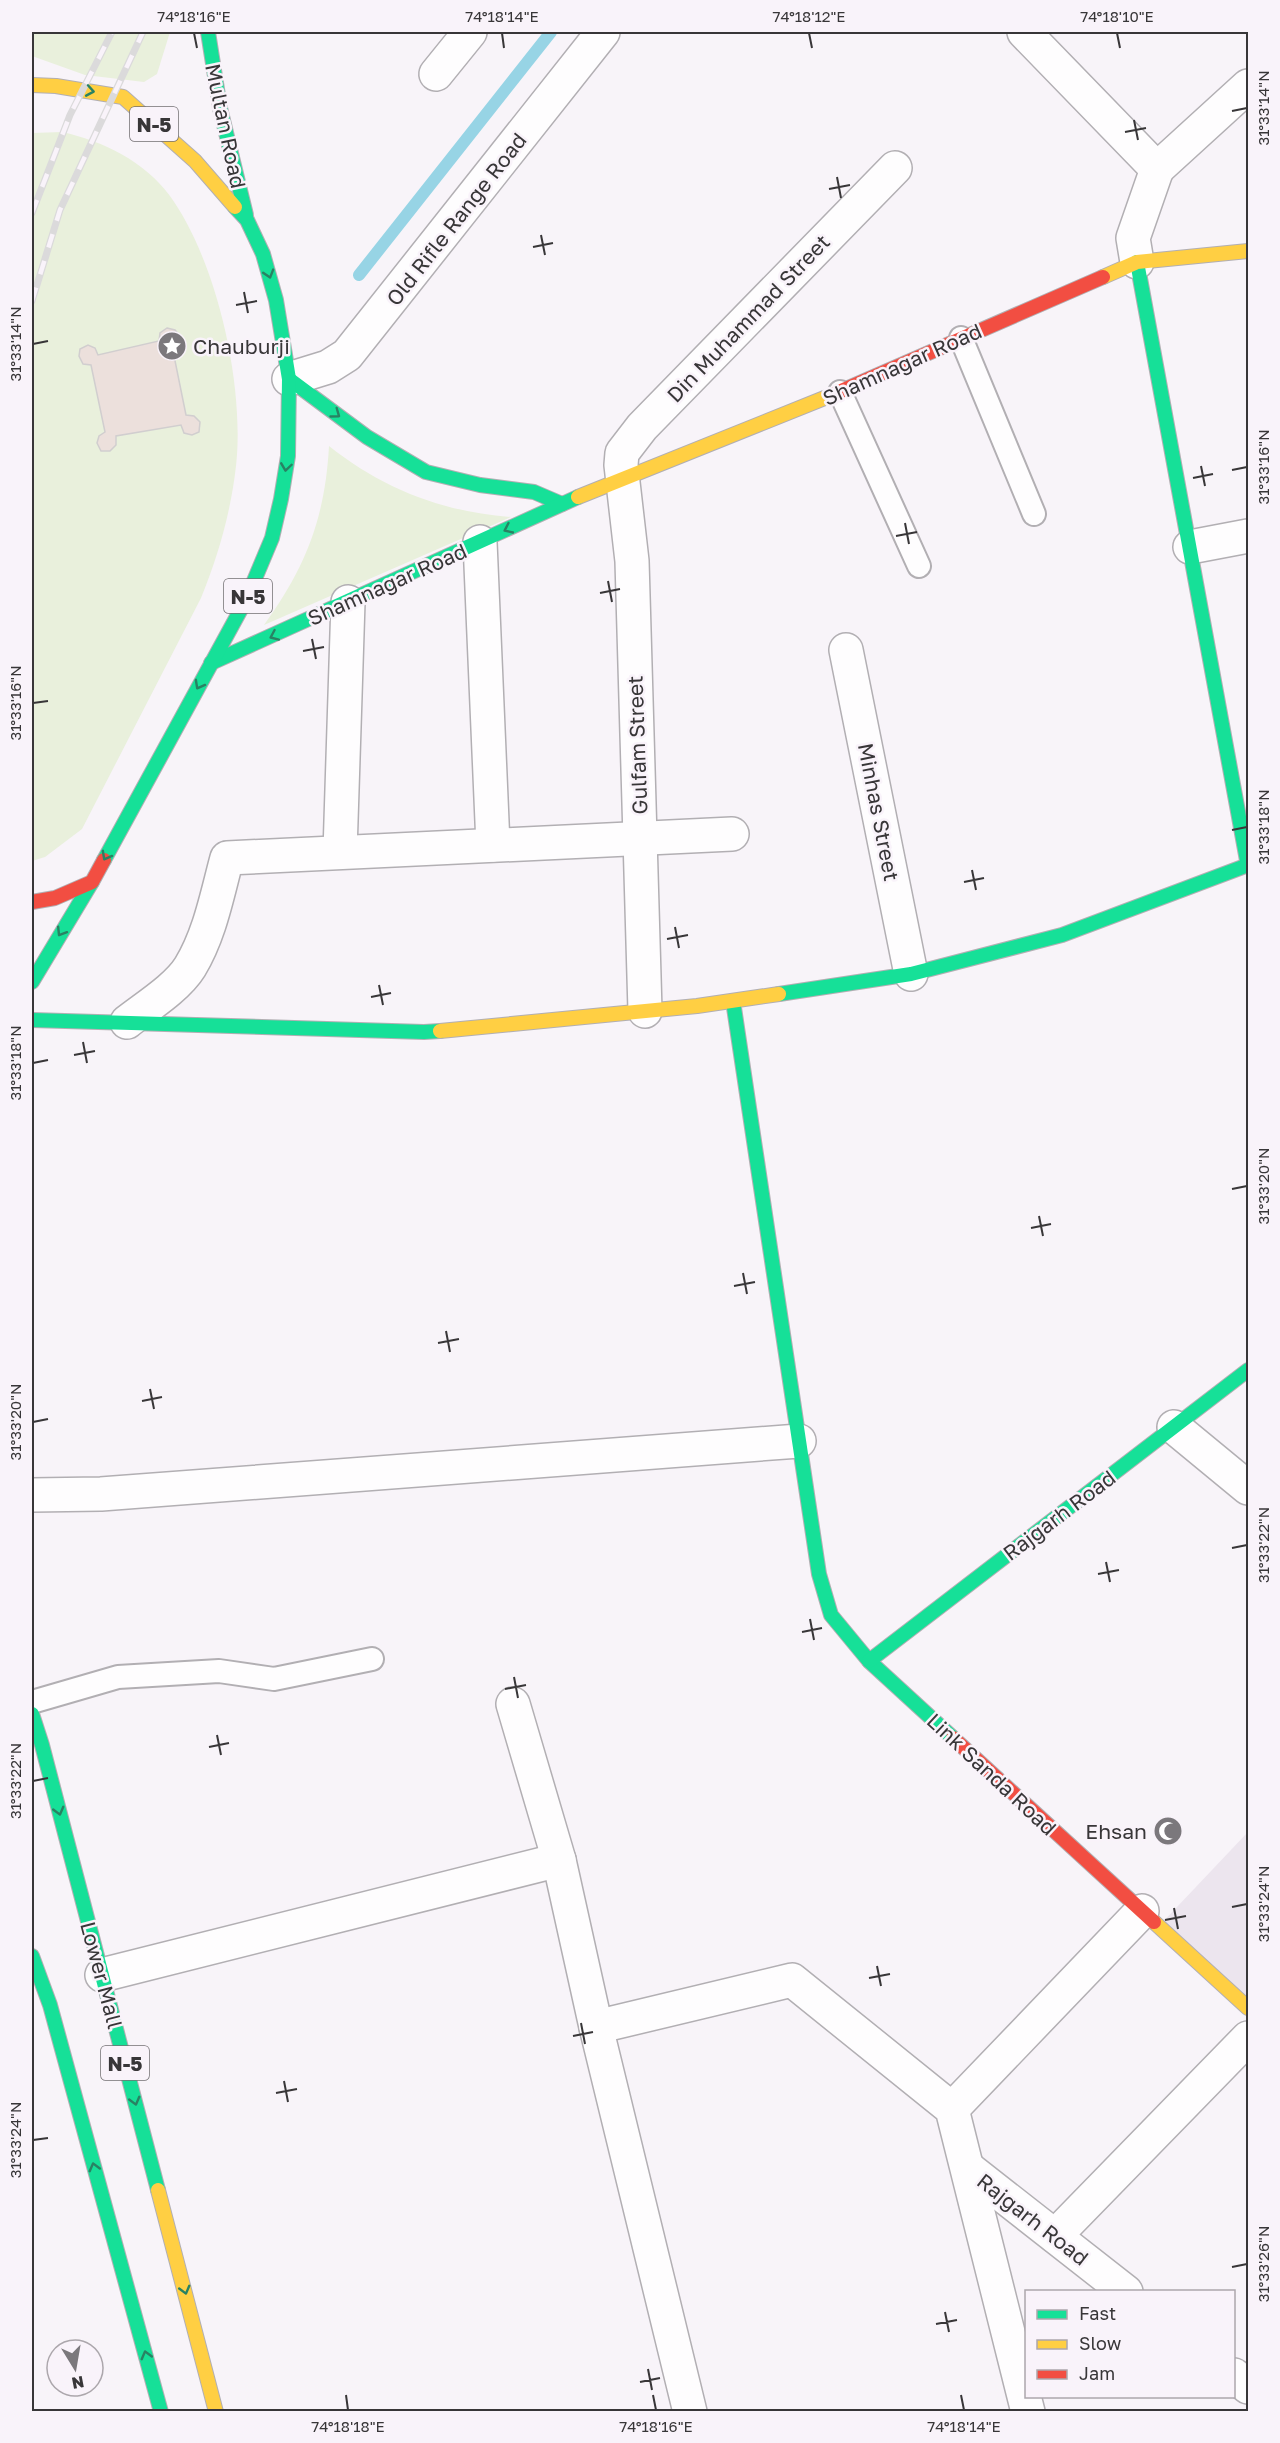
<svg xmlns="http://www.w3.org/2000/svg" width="1280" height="2443" viewBox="0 0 1280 2443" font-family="'Golos Text',sans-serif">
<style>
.built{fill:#ece5ee}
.green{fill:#e9f0dc}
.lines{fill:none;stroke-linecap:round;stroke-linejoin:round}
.stream{stroke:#97d4e5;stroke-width:12}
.building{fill:#ece0dc;stroke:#d1cecf;stroke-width:1.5}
.lane-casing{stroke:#b2afb3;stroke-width:26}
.street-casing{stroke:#b2afb3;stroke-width:36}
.fast-casing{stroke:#b2afb3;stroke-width:16}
.slow-casing{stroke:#b2afb3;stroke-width:16}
.jam-casing{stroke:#b2afb3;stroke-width:16}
.lane{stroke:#fefdfe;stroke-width:22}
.street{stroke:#fefdfe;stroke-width:33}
.fast{stroke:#16e098;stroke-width:14}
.slow{stroke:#ffcf43;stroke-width:14}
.jam{stroke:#f24e42;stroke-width:14}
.rail-casing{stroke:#dbdadb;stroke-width:7}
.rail{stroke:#f9f3fa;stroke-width:4.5;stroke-dasharray:14;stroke-linecap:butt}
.oneway{stroke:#298263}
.ticks{fill:none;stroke:#383638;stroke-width:2}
.labels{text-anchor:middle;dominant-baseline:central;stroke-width:5;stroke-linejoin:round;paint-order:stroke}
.shield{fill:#f9f3fa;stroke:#726f72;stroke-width:1.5}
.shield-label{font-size:20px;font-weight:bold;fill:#383638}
.street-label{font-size:21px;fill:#383638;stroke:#f9f3fa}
.poi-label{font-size:21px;fill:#383638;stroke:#f9f3fa;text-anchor:start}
.neatline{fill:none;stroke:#383638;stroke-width:2}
.ticks-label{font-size:15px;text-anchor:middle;fill:#383638}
</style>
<rect width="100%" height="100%" fill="#f8f4f9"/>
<path class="built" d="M1248,1832V2007L1159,1926Z"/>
<g class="green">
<path d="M32,32H170L157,74L144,82L85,75L32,56Z"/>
<path d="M62,132C103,141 144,161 170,196C217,261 245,386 236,466C231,511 218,557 201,598L82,829L45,857L32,861V133Z"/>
<path d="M329,446C383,489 443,512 511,517L264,625C306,567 325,518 329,446Z"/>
</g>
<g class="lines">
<path class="stream" d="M359,275L551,32"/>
</g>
<path class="building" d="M167,328L175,330L179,335L177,342L172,346L186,415L194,416L200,422L199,432L192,435L184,433L181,425L116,436V445L110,451H101L97,443L99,436L105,432L91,365L83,364L79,356L80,349L88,345L95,348L98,355L159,341L160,333Z"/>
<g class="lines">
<g class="lane-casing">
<g id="lane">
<path d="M961,338L1034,514"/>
<path d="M840,392L919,566"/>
<path d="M32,1702L118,1677L219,1671L274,1679L372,1659"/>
</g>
</g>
<g class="street-casing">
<g id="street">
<path d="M1024,32L1157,169L1133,238L1137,262"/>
<path d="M436,74L470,32"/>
<path d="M1157,169L1248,86"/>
<path d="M289,379L328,367L347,355L603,32"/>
<path d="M480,542L493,845"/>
<path d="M1190,547L1248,536"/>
<path d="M846,650L911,974"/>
<path d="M340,852L348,602"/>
<path d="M645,1011L632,561L621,465L622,453L642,427L895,168"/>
<path d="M127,1022C146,1007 177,988 190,967C210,934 217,895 227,858L732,834"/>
<path d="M1174,1427L1248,1488"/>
<path d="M32,1495L101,1494L799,1441"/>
<path d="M513,1704L559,1860L596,2027L690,2412"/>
<path d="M102,1975L559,1860"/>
<path d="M596,2027L792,1980L952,2109L1028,2412"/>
<path d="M952,2109L1142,1911"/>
<path d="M969,2169L1126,2292"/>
<path d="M1055,2236L1248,2038"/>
<path d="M1234,2375L1248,2387"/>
</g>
</g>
<g class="fast-casing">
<g id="fast">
<path d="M208,32L220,108L246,215"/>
<path d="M1137,262L1248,866"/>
<path d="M289,379L367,437L426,472L480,485L534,492L562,504"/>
<path d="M211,663L578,497"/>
<path d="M104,860L246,600L272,538L281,499L288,456L289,379L276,300L263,254L247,220L235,207"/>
<path d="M32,982L92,882"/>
<path d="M779,994L911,974L1062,935L1248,865"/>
<path d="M733,1001L819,1574L831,1615L869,1661L953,1738"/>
<path d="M32,1020L424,1032L440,1031"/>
<path d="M869,1661L1248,1370"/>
<path d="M32,1714L42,1745L158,2190"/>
<path d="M32,1956L50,2005L161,2412"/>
</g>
</g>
<g class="slow-casing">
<g id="slow">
<path d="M32,85L56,86L123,97L195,161L235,207"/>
<path d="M1103,277L1137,262L1248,251"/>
<path d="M578,497L832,395"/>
<path d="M440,1031L697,1006L779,994"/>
<path d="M1154,1922L1248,2008"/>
<path d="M158,2190L216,2412"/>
</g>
</g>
<g class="jam-casing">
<g id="jam">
<path d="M832,395L1103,277"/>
<path d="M32,902L55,898L92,882L104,860"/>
<path d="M953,1738L1154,1922"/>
</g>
</g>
<use href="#lane" class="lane"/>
<use href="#street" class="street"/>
<use href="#fast" class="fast"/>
<use href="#slow" class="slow"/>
<use href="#jam" class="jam"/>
<g class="rail-casing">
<g id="rail">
<path d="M32,213L70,115L112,32"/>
<path d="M32,301L60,210L143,32"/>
</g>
</g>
<use href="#rail" class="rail"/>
</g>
<defs><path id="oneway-chevron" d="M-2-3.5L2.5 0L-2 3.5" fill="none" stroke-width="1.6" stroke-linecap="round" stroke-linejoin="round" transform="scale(1.5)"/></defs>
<g class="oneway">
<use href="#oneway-chevron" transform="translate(90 91) rotate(10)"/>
<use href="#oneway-chevron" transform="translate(269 274) rotate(73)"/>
<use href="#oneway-chevron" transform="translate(336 414) rotate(36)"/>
<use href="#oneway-chevron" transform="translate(286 467) rotate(98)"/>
<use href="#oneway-chevron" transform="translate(508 529) rotate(155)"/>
<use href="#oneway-chevron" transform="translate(274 636) rotate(156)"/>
<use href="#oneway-chevron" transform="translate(199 685) rotate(119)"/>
<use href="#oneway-chevron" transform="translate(106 856) rotate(119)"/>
<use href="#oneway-chevron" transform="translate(61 932) rotate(122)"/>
<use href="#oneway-chevron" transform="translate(59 1811) rotate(75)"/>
<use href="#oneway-chevron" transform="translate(135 2101) rotate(75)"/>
<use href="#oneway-chevron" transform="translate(94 2167) rotate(-105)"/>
<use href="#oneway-chevron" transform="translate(185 2290) rotate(75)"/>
<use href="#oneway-chevron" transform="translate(146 2355) rotate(-105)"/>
</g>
<path class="ticks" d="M194,33L197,48M502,33L504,48M809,33L812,48M1117,33L1120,48M1232,111L1247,108M1134,120L1138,140M1125,132L1146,128M837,177L841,198M829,189L850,185M541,235L545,255M533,247L553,243M244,292L248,313M236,305L257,301M33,344L48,341M1201,466L1205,486M1232,470L1247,467M1193,478L1213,474M905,523L909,544M896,536L917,532M608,581L612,602M600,593L620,589M312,639L316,659M303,651L324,647M33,703L48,701M1232,830L1247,827M972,870L976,890M964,882L984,878M675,927L679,948M667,939L688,935M379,985L383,1005M371,997L391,993M83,1042L87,1063M74,1055L95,1051M33,1063L48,1060M1232,1189L1247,1186M1039,1216L1043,1236M1031,1228L1051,1224M743,1273L747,1294M734,1286L755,1282M446,1331L450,1352M438,1343L459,1339M150,1389L154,1409M142,1401L162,1397M33,1422L48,1419M1232,1548L1247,1545M1106,1562L1110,1582M1098,1574L1119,1570M810,1619L814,1640M802,1632L822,1628M514,1677L518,1698M505,1689L526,1685M217,1735L221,1755M209,1747L229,1743M33,1781L48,1778M1232,1907L1247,1904M1174,1908L1178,1929M1165,1920L1186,1916M877,1966L881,1986M869,1978L890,1974M581,2023L585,2044M573,2036L593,2032M284,2081L288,2102M276,2093L297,2089M33,2140L48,2138M1232,2267L1247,2264M945,2312L949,2332M936,2324L957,2320M648,2369L652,2390M640,2382L660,2378M346,2395L348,2410M653,2395L656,2410M961,2395L964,2410"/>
<defs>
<g id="sight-disc" transform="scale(1.5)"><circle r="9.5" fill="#7b787c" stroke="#f9f3fa"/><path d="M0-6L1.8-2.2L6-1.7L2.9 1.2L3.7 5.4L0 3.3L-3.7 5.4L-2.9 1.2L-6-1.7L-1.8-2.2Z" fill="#fff"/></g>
<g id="mosque-disc" transform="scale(1.5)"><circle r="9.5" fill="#7b787c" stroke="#f9f3fa"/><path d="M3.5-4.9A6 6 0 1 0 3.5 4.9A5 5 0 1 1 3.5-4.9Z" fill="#fff"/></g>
</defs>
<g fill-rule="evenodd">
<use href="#sight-disc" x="172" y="346"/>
<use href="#mosque-disc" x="1168" y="1831"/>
</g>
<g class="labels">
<g class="shield">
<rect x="130" y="107" width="48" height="34" rx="4.5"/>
<rect x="224" y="579" width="48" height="34" rx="4.5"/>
<rect x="101" y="2046" width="48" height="34" rx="4.5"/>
</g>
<g class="shield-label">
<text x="154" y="124">N-5</text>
<text x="248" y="596">N-5</text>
<text x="125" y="2063">N-5</text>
</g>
<g class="street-label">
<text transform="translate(226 126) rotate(78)">Multan Road</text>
<text transform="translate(456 219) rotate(-52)">Old Rifle Range Road</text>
<text transform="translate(748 318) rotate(-46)">Din Muhammad Street</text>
<text transform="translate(902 364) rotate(-24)">Shamnagar Road</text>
<text transform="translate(387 584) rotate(-24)">Shamnagar Road</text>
<text transform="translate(637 745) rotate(-92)">Gulfam Street</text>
<text transform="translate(879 812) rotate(79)">Minhas Street</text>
<text transform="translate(1059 1515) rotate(-37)">Rajgarh Road</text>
<text transform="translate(992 1774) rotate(43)">Link Sanda Road</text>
<text transform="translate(102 1975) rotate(75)">Lower Mall</text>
<text transform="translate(1033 2219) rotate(38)">Rajgarh Road</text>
</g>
<g class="poi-label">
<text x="193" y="346">Chauburji</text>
<text x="1147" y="1831" text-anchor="end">Ehsan</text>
</g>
</g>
<rect width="1280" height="2443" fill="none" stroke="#f9f3fa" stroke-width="66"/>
<rect x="1025" y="2290" width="210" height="108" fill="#f9f3fa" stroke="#aca7ac" stroke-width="1.5"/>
<rect x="1037" y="2310" width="30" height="9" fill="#16e098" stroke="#aca7ac" stroke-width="1.5"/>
<text x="1079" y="2320" font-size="18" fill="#383638">Fast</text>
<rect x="1037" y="2340" width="30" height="9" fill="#ffcf43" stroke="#aca7ac" stroke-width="1.5"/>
<text x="1079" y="2350" font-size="18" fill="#383638">Slow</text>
<rect x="1037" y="2370" width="30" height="9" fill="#f24e42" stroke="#aca7ac" stroke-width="1.5"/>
<text x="1079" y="2380" font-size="18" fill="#383638">Jam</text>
<g transform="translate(75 2368) rotate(169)"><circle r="28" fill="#f9f3fa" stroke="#aca7ac" stroke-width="1.5"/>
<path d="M0-4.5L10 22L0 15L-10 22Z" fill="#7b787c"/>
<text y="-9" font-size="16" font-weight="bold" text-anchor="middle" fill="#383638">N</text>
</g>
<rect x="33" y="33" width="1214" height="2377" class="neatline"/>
<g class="ticks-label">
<text x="194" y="22">74°18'16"E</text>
<text x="502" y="22">74°18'14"E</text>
<text x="809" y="22">74°18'12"E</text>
<text x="1117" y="22">74°18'10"E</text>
<text transform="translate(1264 108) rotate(-90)" y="5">31°33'14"N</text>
<text transform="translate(16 344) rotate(-90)" y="5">31°33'14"N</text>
<text transform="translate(1264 467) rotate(-90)" y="5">31°33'16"N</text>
<text transform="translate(16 703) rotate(-90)" y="5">31°33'16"N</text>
<text transform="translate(1264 827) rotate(-90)" y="5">31°33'18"N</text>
<text transform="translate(16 1063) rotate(-90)" y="5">31°33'18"N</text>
<text transform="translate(1264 1186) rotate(-90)" y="5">31°33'20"N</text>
<text transform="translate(16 1422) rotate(-90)" y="5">31°33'20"N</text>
<text transform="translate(1264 1545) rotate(-90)" y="5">31°33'22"N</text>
<text transform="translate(16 1781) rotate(-90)" y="5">31°33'22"N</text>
<text transform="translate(1264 1904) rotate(-90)" y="5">31°33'24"N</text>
<text transform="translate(16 2140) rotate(-90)" y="5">31°33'24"N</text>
<text transform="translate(1264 2264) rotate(-90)" y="5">31°33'26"N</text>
<text x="348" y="2432">74°18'18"E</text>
<text x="656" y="2432">74°18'16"E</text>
<text x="964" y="2432">74°18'14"E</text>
</g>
</svg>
